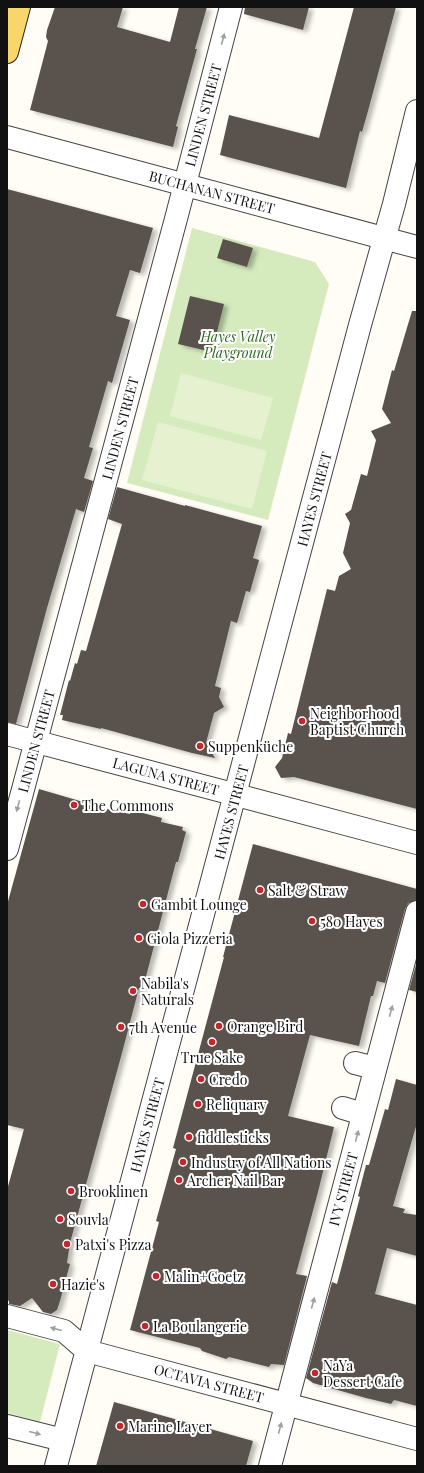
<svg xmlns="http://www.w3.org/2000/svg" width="424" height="1473" viewBox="0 0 424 1473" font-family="'Playfair Display',serif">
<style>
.green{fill:#d5ebbd}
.pitch{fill:#e6f2cf}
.building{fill:#5a524d;filter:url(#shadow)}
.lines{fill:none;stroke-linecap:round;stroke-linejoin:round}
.minor-casing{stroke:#444;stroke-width:24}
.major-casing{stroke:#222;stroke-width:24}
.minor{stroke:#fff;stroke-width:22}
.major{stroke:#f9d66b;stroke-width:22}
.oneway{fill:#a0a0a0}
.poi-dot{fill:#c4262e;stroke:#fff;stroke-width:1.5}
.labels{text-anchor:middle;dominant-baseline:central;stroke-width:4;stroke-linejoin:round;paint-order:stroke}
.street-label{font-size:14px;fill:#111;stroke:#fff}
.park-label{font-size:14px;font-style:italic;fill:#2f6b1f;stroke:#fff}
.poi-label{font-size:14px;fill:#111;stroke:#fff;text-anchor:start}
</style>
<defs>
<filter id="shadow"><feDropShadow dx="4.5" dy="2.5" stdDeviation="2" flood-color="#0004"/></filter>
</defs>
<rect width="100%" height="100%" fill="#fffdf5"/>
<g class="green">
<path d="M192,228L315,262L329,284L268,520L127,483Z"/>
<path d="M7,1330L60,1344L40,1422L7,1413Z"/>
</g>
<g class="pitch">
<path d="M181,373L273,398L261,440L170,416Z"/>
<path d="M158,422L267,451L252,509L142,480Z"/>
</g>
<g class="building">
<path d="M55,7H123L117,27L170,42L179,7H207L195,49H197L176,126L178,127L173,147L30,110L48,41L46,37L47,30Z"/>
<path d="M245,7H309L303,30L244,14Z"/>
<path d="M354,7H396L368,111L362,132L360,131L346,188L220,155L229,115L319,138Z"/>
<path d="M7,189L153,228L140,273L130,270L116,316L130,320L112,383L108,381L89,447L93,448L84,478L93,481L84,512L76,509L47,608L16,724L7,722Z"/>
<path d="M223,239L253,248L247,267L217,258Z"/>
<path d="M190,296L224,304L212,352L178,344Z"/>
<path d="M412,311H417V809L294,777L281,778L275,767L282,758L288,733L291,734L327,589L335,591L339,576L351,569L343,553L350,523L345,514L351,510L361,474L367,476L376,440L371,431L391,423L382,409L392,370L394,371Z"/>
<path d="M117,487L185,506V505L262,526L253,558L259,560L250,592L246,591L237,623L231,621L215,686L221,688L219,697L224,707L214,713L206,743L215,758L192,753L101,728V729L62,720L63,715H60L69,680L70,681L75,663L77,664L81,650L86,651L122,524L108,519Z"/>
<path d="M39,789L107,809L130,814L131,810L162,818L161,822L183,827L182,830L186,832L178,862H176L143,988H139L122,1053L70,1243L67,1263L70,1264L60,1301L57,1310L51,1314L43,1312L32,1298L20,1306L9,1304V1301L7,1300V1190L24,1129L7,1125V905Z"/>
<path d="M253,844L417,889V900L408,903L405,909L385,983L377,981L373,996H371L359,1046L310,1035L288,1116L334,1127L318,1192L296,1274L307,1276L284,1365L271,1364L269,1367L229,1357L226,1359L202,1351L200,1348L130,1330L159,1222L156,1221L176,1149L173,1148L224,957H223Z"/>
<path d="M417,961V992L409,990Z"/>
<path d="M396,1079L417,1085V1123L393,1206L405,1209L403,1213L417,1215V1256L387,1248L375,1294L417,1305V1406L394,1400L391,1404L366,1398L313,1383L306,1378L332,1282L337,1284L360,1197L358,1196L366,1165H369L385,1109L388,1110Z"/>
<path d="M114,1402L253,1441L246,1466H96Z"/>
</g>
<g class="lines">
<g class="minor-casing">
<g id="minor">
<path d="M7,137L417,247"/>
<path d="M7,734L417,843"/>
<path d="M7,849L177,215L231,7"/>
<path d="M355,1063L375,1068"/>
<path d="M343,1108L363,1114"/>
<path d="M7,1316L64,1331L87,1351L417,1439"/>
<path d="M7,1426L63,1440"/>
<path d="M56,1466L360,325L394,204L417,111"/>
<path d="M270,1466L417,912"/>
</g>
</g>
<g class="major-casing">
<path id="major" d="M7,52L19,7"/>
</g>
<use href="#minor" class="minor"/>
<use href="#major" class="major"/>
</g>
<defs><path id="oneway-solid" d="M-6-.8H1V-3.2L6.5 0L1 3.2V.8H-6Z"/></defs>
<g class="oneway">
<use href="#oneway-solid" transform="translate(223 39) rotate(-75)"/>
<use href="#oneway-solid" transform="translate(18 806) rotate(105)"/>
<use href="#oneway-solid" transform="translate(391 1011) rotate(-75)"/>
<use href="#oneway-solid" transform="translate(357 1136) rotate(-75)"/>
<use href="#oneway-solid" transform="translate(313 1303) rotate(-75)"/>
<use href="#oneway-solid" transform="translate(56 1329) rotate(-165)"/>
<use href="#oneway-solid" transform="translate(280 1428) rotate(-75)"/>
<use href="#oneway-solid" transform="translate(35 1433) rotate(15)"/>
</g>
<g class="poi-dot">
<circle cx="302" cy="721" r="4"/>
<circle cx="200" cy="746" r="4"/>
<circle cx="74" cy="805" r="4"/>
<circle cx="260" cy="890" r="4"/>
<circle cx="143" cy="904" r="4"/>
<circle cx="312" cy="921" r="4"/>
<circle cx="139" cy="938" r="4"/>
<circle cx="133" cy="991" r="4"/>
<circle cx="219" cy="1026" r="4"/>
<circle cx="121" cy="1027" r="4"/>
<circle cx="212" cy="1042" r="4"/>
<circle cx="201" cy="1079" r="4"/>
<circle cx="198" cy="1104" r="4"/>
<circle cx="189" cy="1137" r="4"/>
<circle cx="183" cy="1162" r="4"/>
<circle cx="179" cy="1180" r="4"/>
<circle cx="71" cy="1191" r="4"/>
<circle cx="60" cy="1219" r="4"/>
<circle cx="67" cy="1244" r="4"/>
<circle cx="156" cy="1276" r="4"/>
<circle cx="53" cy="1284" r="4"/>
<circle cx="145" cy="1326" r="4"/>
<circle cx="315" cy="1373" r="4"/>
<circle cx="120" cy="1426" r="4"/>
</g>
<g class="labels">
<g class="street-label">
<text transform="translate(203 115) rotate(-75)">LINDEN STREET</text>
<text transform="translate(212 192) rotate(15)">BUCHANAN STREET</text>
<text transform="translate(120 428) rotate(-75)">LINDEN STREET</text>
<text transform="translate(314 499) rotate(-75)">HAYES STREET</text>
<text transform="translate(36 741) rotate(-75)">LINDEN STREET</text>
<text transform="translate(166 776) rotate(15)">LAGUNA STREET</text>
<text transform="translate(231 812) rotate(-75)">HAYES STREET</text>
<text transform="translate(147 1125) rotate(-75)">HAYES STREET</text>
<text transform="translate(343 1189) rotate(-75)">IVY STREET</text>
<text transform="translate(209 1383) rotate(15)">OCTAVIA STREET</text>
</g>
<g class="park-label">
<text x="238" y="336">Hayes Valley<tspan x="238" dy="16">Playground</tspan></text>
</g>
<g class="poi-label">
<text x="310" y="713">Neighborhood<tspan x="310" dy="16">Baptist Church</tspan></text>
<text x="208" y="746">Suppenküche</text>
<text x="82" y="805">The Commons</text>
<text x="268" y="890">Salt &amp; Straw</text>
<text x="151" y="904">Gambit Lounge</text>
<text x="320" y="921">580 Hayes</text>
<text x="147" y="938">Giola Pizzeria</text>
<text x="141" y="983">Nabila's<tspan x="141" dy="16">Naturals</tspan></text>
<text x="227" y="1026">Orange Bird</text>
<text x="129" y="1027">7th Avenue</text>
<text x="212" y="1057" text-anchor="middle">True Sake</text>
<text x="209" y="1079">Credo</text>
<text x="206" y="1104">Reliquary</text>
<text x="197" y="1137">fiddlesticks</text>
<text x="191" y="1162">Industry of All Nations</text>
<text x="187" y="1180">Archer Nail Bar</text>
<text x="79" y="1191">Brooklinen</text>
<text x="68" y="1219">Souvla</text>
<text x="75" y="1244">Patxi's Pizza</text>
<text x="164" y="1276">Malin+Goetz</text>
<text x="61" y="1284">Hazie's</text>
<text x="153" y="1326">La Boulangerie</text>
<text x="323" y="1365">NaYa<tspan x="323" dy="16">Dessert Cafe</tspan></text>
<text x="128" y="1426">Marine Layer</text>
</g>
</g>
<rect width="424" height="1473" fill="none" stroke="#111111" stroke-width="16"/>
</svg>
